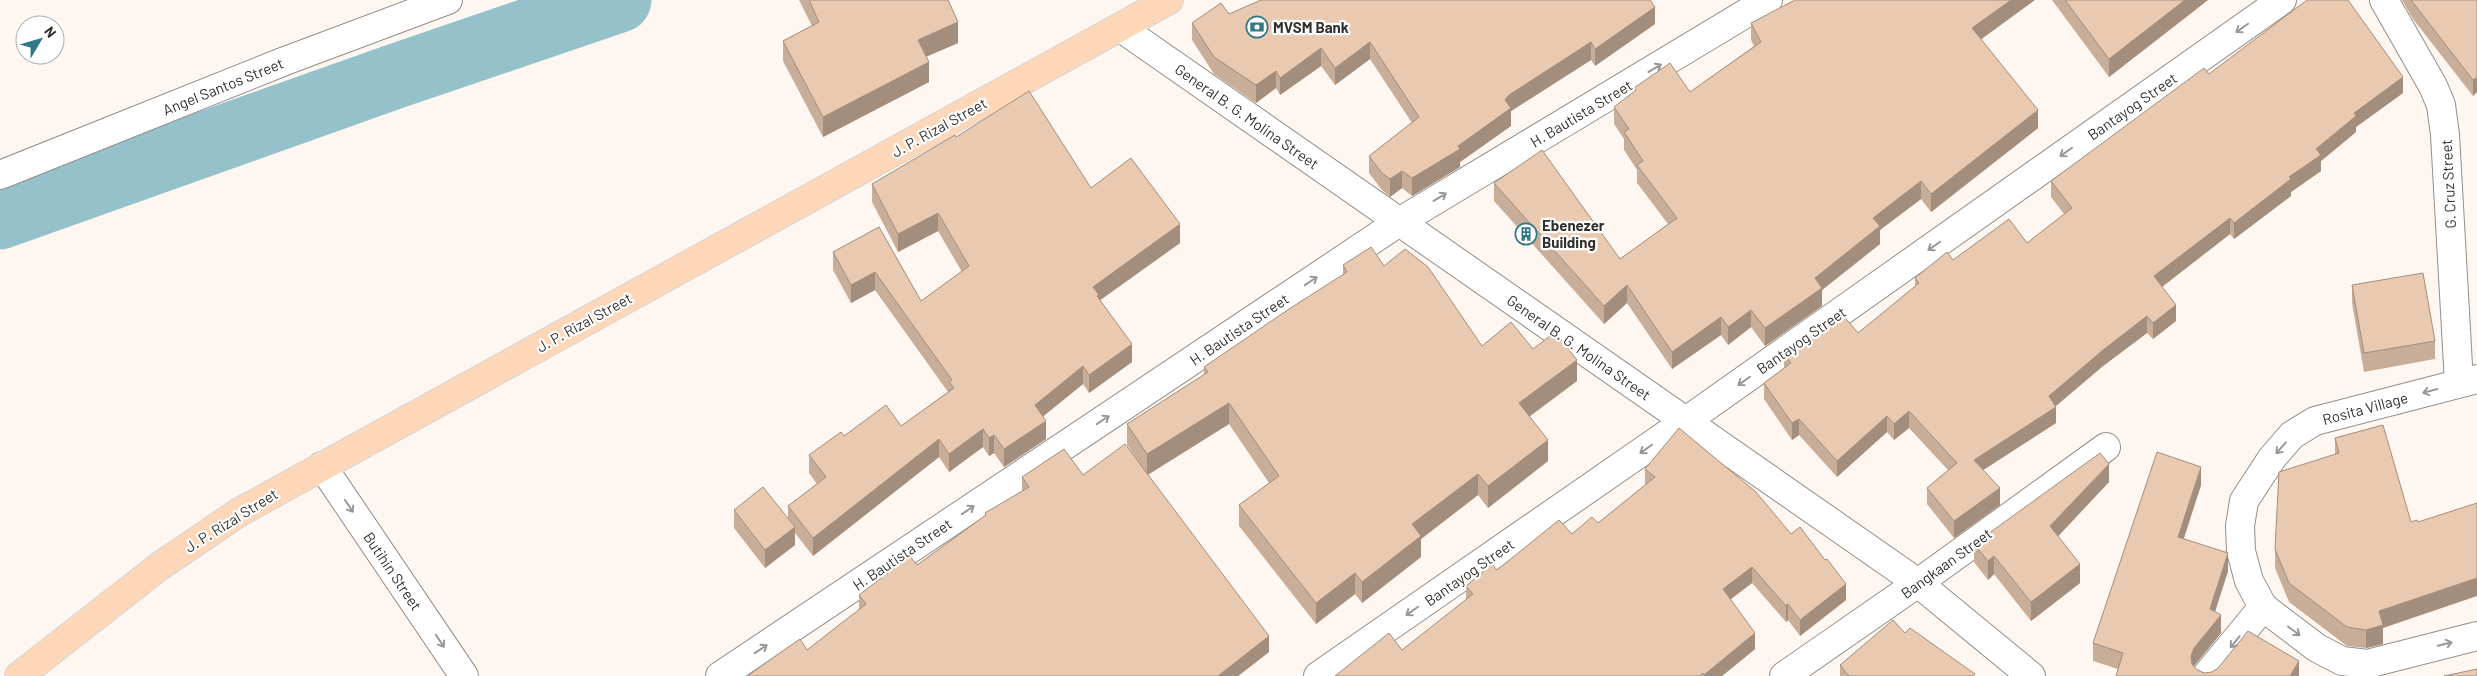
<svg xmlns="http://www.w3.org/2000/svg" width="2477" height="676" viewBox="0 0 2477 676" font-family="Barlow,sans-serif">
<style>
.lines{fill:none;stroke-linecap:round;stroke-linejoin:round}
.river{stroke:#95c2ca;stroke-width:65}
.street-casing{stroke:#948d88;stroke-width:30}
.secondary-casing{stroke:#948d88;stroke-width:30}
.primary-casing{stroke:#d6d6d5;stroke-width:30}
.street{stroke:#fff;stroke-width:28}
.secondary{stroke:#fff;stroke-width:28}
.primary{stroke:#fdd7b8;stroke-width:28}
.wall{fill:#c8ae98}
.shaded-wall{fill:#a38d7c}
.building{fill:#e9cab1;stroke:#a38d7c}
.oneway{stroke:#989896}
.labels{text-anchor:middle;dominant-baseline:central;stroke-width:4.5;stroke-linejoin:round;paint-order:stroke}
.poi-label{font-size:15px;font-weight:bold;fill:#32302d;stroke:#fff;text-anchor:start}
.street-label{font-size:15px;fill:#32302d;stroke:#fff}
</style>
<rect width="100%" height="100%" fill="#fef7f1"/>
<g class="lines">
<path class="river" d="M0,217L396,76L619,0"/>
<g class="street-casing">
<g id="street">
<path d="M2384,0L2433,86L2441,105L2445,135L2459,383"/>
<path d="M2477,379L2315,421L2292,435L2272,458L2244,501L2240,526L2241,551L2249,581L2263,607L2317,648L2342,661L2367,664L2477,636"/>
<path d="M322,466L464,676"/>
<path d="M1784,676L1918,583L2106,447"/>
<path d="M2206,676L2263,607"/>
</g>
</g>
<g class="secondary-casing">
<g id="secondary">
<path d="M1121,28L1918,583L2031,676"/>
<path d="M0,175L285,61L448,0"/>
<path d="M720,676L1399,222L1768,0"/>
<path d="M1318,676L1686,421L2282,0"/>
</g>
</g>
<g class="primary-casing">
<path id="primary" d="M19,676L160,566L238,513L1169,0"/>
</g>
<use href="#street" class="street"/>
<use href="#secondary" class="secondary"/>
<use href="#primary" class="primary"/>
</g>
<g class="wall">
<path d="M799,0H948L958,43L926,57L929,82L823,137L783,61V41L812,26Z"/>
<path d="M2052,0H2208L2109,77Z"/>
<path d="M2402,0H2477V92L2473,96L2413,19Z"/>
<path d="M1229,14L1655,24L1595,66L1591,60L1511,111V126L1460,162V167L1412,196L1402,188L1390,197L1382,190L1369,173V156L1412,123L1370,59L1335,85L1321,66L1280,95L1276,88L1256,103L1214,74L1192,40V23Z"/>
<path d="M1751,23L1981,39L2038,128L1931,212L1921,199L1880,230V244L1822,290V306L1765,346L1751,327L1728,345L1721,335L1672,369L1627,303L1604,324L1494,201V183L1620,259L1668,224L1637,183V170L1624,150V139L1614,124V107L1634,92V88L1690,92L1754,46L1751,40Z"/>
<path d="M2209,74L2403,93L2356,127V132L2321,161V171L2291,192V196L2234,239L2230,234L2162,287L2176,321L2153,339L2147,333L2103,366L2056,406V423L1983,470L2000,505L1954,538L1927,504V488L1948,470L1909,428L1894,440L1887,432L1837,477L1799,435L1792,440L1764,399V383L1784,368V354L1858,333L1915,287V278L1953,260L2027,243L2064,214L2051,197V181Z"/>
<path d="M956,137L1091,188L1180,243L1100,300L1132,362L1089,393L1083,384L1043,416L1046,439L1004,467L994,453L989,456L983,447L949,472L939,457L813,556L795,533V545L765,568L734,528V510L788,518V506L817,484L809,473V455L844,436L901,426L948,392L875,290L851,303L833,270V252L879,227L921,301L962,272L938,231L898,252L872,202V184Z"/>
<path d="M1343,265L1384,266L1482,346L1533,349L1577,381L1529,417L1548,461L1488,508L1478,495L1421,539V557L1362,603L1355,594L1316,624L1239,526V505L1269,483L1229,424L1148,475L1269,652L1238,676H748L807,650L859,610V595L917,565L985,516V513L1022,492V477L1083,475L1138,461L1127,445V424L1204,375V367L1343,275Z"/>
<path d="M2352,285L2435,341V359L2364,372L2352,303Z"/>
<path d="M2383,425V644L2366,648L2347,646L2289,602L2275,568V549L2335,455V438Z"/>
<path d="M1645,469L1846,600L1800,636L1788,620L1786,622L1752,583L1731,599L1755,649L1722,676H1335L1402,650L1466,600V586L1497,570L1572,534L1598,523L1645,485Z"/>
<path d="M2109,482L2057,536L2080,583L2031,621L1994,574L1988,580L1974,562V544Z"/>
<path d="M2201,485L2184,539L2228,571L2215,612L2221,633L2194,666L2196,669L2204,673L2299,676H2116L2118,669L2093,661V643Z"/>
<path d="M1905,633L1975,676H1840V665Z"/>
</g>
<g class="shaded-wall">
<path d="M2011,0H2035L1972,46V28Z"/>
<path d="M2185,0H2208L2109,77V59Z"/>
<path d="M1655,7V24L1595,66V49Z"/>
<path d="M958,22V43L918,60V40Z"/>
<path d="M1370,42V59L1335,85V68Z"/>
<path d="M1591,42V60L1511,111V126L1460,162V167L1412,196V178L1458,146L1509,95Z"/>
<path d="M1321,48V66L1280,95V78Z"/>
<path d="M929,62V82L823,137V117Z"/>
<path d="M1276,71V88L1256,103V85Z"/>
<path d="M2403,77V93L2356,127V132L2321,161V171L2291,192V196L2234,239V223L2289,177L2316,149L2354,113Z"/>
<path d="M2477,77V92L2473,96V80Z"/>
<path d="M2038,110V128L1931,212V194Z"/>
<path d="M1402,171V188L1390,197V179Z"/>
<path d="M1921,181V199L1880,230V244L1822,290V306L1765,346V328L1815,278L1873,218Z"/>
<path d="M938,213V231L898,252V234Z"/>
<path d="M2230,218V234L2154,293V276Z"/>
<path d="M1180,224V243L1099,301L1093,287Z"/>
<path d="M875,272V290L851,303V285Z"/>
<path d="M1627,285V303L1604,324V306Z"/>
<path d="M2176,305V321L2153,339V323Z"/>
<path d="M1751,310V327L1728,345V327Z"/>
<path d="M2147,316V333L2103,366L2051,410L2056,407V423L1974,476V460L2103,350Z"/>
<path d="M1721,317V335L1672,369V352Z"/>
<path d="M1132,344V362L1089,393V375Z"/>
<path d="M1577,360V381L1519,424V403Z"/>
<path d="M1083,366V384L1035,423V405Z"/>
<path d="M1229,403V424L1147,475V454Z"/>
<path d="M1909,411V428L1894,440V424Z"/>
<path d="M1887,416V432L1837,477V461Z"/>
<path d="M1799,419V435L1792,440V423Z"/>
<path d="M1046,421V439L1004,467V449Z"/>
<path d="M983,429V447L949,472V454Z"/>
<path d="M994,435V453L989,456V438Z"/>
<path d="M939,439V457L813,556V538Z"/>
<path d="M1548,440V461L1488,508V486Z"/>
<path d="M2109,464V482L2050,545V526Z"/>
<path d="M2201,467V485L2178,555V537Z"/>
<path d="M1478,474V495L1421,539V557L1362,603V582L1412,524Z"/>
<path d="M2000,488V505L1954,538V521Z"/>
<path d="M795,527V545L765,568V550Z"/>
<path d="M2228,553V571L2210,627V609Z"/>
<path d="M1994,556V574L1988,580V561Z"/>
<path d="M2080,564V583L2031,621V602Z"/>
<path d="M1752,567V583L1723,605V589Z"/>
<path d="M1355,573V594L1316,624V603Z"/>
<path d="M2477,578V596L2383,628V644L2366,648V630L2379,611Z"/>
<path d="M1846,584V600L1800,636V620Z"/>
<path d="M1788,604V620L1786,622V606Z"/>
<path d="M2221,615V633L2194,666L2191,674V656L2194,648Z"/>
<path d="M1755,633V649L1722,676H1704V675Z"/>
<path d="M1269,636V652L1238,676H1218Z"/>
<path d="M2299,661V676H2290Z"/>
</g>
<g class="building">
<path d="M809,0H948L958,22L918,40L929,62L823,117L783,41L819,22Z"/>
<path d="M1261,0H1650L1655,7L1595,49L1591,42L1509,95L1505,100L1511,108L1458,146L1460,149L1412,178L1402,171L1390,179L1382,173L1369,156L1419,117L1370,42L1335,68L1321,48L1280,78L1276,71L1256,85L1214,57L1192,23L1221,3L1229,14Z"/>
<path d="M1795,0H2011L1972,28L2038,110L1931,194L1921,181L1873,218L1880,226L1815,278L1822,288L1765,328L1751,310L1728,327L1721,317L1672,352L1627,285L1604,306L1494,183L1542,150L1620,259L1677,218L1637,165L1643,161L1624,132L1629,129L1614,107L1636,90L1634,88L1670,63L1690,92L1761,42L1751,23Z"/>
<path d="M2065,0H2185L2109,59Z"/>
<path d="M2307,0H2348L2403,77L2354,113L2356,116L2316,149L2321,155L2289,177L2291,179L2234,223L2230,218L2154,276L2176,305L2153,323L2147,316L2103,350L2049,396L2056,407L1974,460L2000,488L1954,521L1927,488L1957,463L1909,411L1894,424L1887,416L1837,461L1799,419L1792,423L1764,383L1791,363L1784,354L1842,314L1858,333L1919,283L1915,278L1947,252L1953,260L2009,219L2027,243L2072,208L2051,181L2204,68L2209,74Z"/>
<path d="M2411,0H2477V77L2473,80Z"/>
<path d="M1029,91L1091,188L1131,158L1180,224L1093,287L1099,295L1097,296L1132,344L1089,375L1083,366L1035,405L1046,421L1004,449L994,435L989,438L983,429L949,454L939,439L813,538L788,506L826,477L809,455L841,432L844,436L886,405L901,426L954,388L949,382L952,380L875,272L851,285L833,252L879,227L921,301L969,266L938,213L898,234L872,184L955,135L956,137Z"/>
<path d="M1371,247L1384,266L1405,249L1428,267L1482,346L1511,322L1533,349L1555,332L1577,360L1519,403L1548,440L1488,486L1478,474L1412,524L1421,536L1362,582L1355,573L1316,603L1239,505L1279,476L1229,403L1147,454L1127,424L1208,372L1204,367L1289,309L1347,272L1343,265Z"/>
<path d="M2423,273L2435,341L2364,353L2352,285Z"/>
<path d="M2383,425L2411,522L2417,520L2418,522L2477,503V578L2379,611L2383,625L2366,630L2347,627L2289,583L2275,549L2279,472L2339,453L2335,438Z"/>
<path d="M1679,428L1756,492L1791,534L1800,527L1825,560L1827,559L1846,584L1800,620L1788,604L1786,606L1752,567L1723,589L1755,633L1704,675L1703,673L1699,676H1335L1389,633L1402,650L1473,594L1466,586L1492,564L1497,570L1559,520L1572,534L1592,517L1598,523L1655,477L1645,469Z"/>
<path d="M1125,444L1269,636L1218,676H748L764,664L800,639L807,650L866,604L859,595L910,556L917,565L986,515L985,513L1029,487L1022,477L1064,449L1083,475Z"/>
<path d="M2157,452L2201,467L2178,537L2228,553L2210,609L2221,615L2194,648L2191,656L2192,664L2196,669L2204,673L2212,672L2218,668L2248,631L2299,661L2290,676H2116L2123,653L2093,643Z"/>
<path d="M2100,453L2109,464L2050,526L2080,564L2031,602L1994,556L1988,561L1974,544Z"/>
<path d="M763,487L795,527L765,550L734,510Z"/>
<path d="M1893,620L1905,633L1910,628L1975,674L1973,676H1849L1840,665Z"/>
<path d="M2477,669V676H2444Z"/>
</g>
<defs><path id="oneway-shaft" d="M-6 0H5M1.5-3L5.5 0L1.5 3" fill="none" stroke-width="1.6" stroke-linecap="round" stroke-linejoin="round" transform="scale(1.25)"/></defs>
<g class="oneway">
<use href="#oneway-shaft" transform="translate(2242 28) rotate(145)"/>
<use href="#oneway-shaft" transform="translate(1655 68) rotate(-31)"/>
<use href="#oneway-shaft" transform="translate(2066 152) rotate(145)"/>
<use href="#oneway-shaft" transform="translate(1440 197) rotate(-31)"/>
<use href="#oneway-shaft" transform="translate(1934 246) rotate(145)"/>
<use href="#oneway-shaft" transform="translate(1311 281) rotate(-34)"/>
<use href="#oneway-shaft" transform="translate(1744 381) rotate(145)"/>
<use href="#oneway-shaft" transform="translate(2430 391) rotate(165)"/>
<use href="#oneway-shaft" transform="translate(1103 420) rotate(-34)"/>
<use href="#oneway-shaft" transform="translate(2281 448) rotate(131)"/>
<use href="#oneway-shaft" transform="translate(1646 449) rotate(145)"/>
<use href="#oneway-shaft" transform="translate(349 506) rotate(56)"/>
<use href="#oneway-shaft" transform="translate(968 510) rotate(-34)"/>
<use href="#oneway-shaft" transform="translate(1412 611) rotate(145)"/>
<use href="#oneway-shaft" transform="translate(2294 631) rotate(37)"/>
<use href="#oneway-shaft" transform="translate(440 641) rotate(56)"/>
<use href="#oneway-shaft" transform="translate(2235 642) rotate(129)"/>
<use href="#oneway-shaft" transform="translate(2445 644) rotate(-14)"/>
<use href="#oneway-shaft" transform="translate(761 649) rotate(-34)"/>
</g>
<defs>
<g id="bank-ring" transform="scale(1.125)"><circle r="9.5" fill="#fff" stroke="#337985" stroke-width="1.5"/><path d="M-6-4H6V4H-6ZM0-2.3a2.3 2.3 0 1 0 0 4.6a2.3 2.3 0 1 0 0-4.6Z" fill="#337985"/></g>
<g id="building-ring" transform="scale(1.125)"><circle r="9.5" fill="#fff" stroke="#337985" stroke-width="1.5"/><path d="M-4-6H4V6H1V3H-1V6H-4ZM-2.5-4.3h1.7v1.8h-1.7ZM.8-4.3h1.7v1.8H.8ZM-2.5-1h1.7V.8h-1.7ZM.8-1h1.7V.8H.8Z" fill="#337985"/></g>
</defs>
<g fill-rule="evenodd">
<use href="#bank-ring" x="1257" y="27"/>
<use href="#building-ring" x="1526" y="234"/>
</g>
<g class="labels">
<g class="poi-label">
<text x="1273" y="27">MVSM Bank</text>
<text x="1542" y="225">Ebenezer<tspan x="1542" dy="17">Building</tspan></text>
</g>
<g class="street-label">
<text transform="translate(223 86) rotate(-22)">Angel Santos Street</text>
<text transform="translate(2132 106) rotate(-35)">Bantayog Street</text>
<text transform="translate(1581 113) rotate(-31)">H. Bautista Street</text>
<text transform="translate(1247 116) rotate(35)">General B. G. Molina Street</text>
<text transform="translate(939 127) rotate(-29)">J. P. Rizal Street</text>
<text transform="translate(2448 184) rotate(-93)">G. Cruz Street</text>
<text transform="translate(584 322) rotate(-29)">J. P. Rizal Street</text>
<text transform="translate(1239 329) rotate(-34)">H. Bautista Street</text>
<text transform="translate(1801 340) rotate(-35)">Bantayog Street</text>
<text transform="translate(1579 347) rotate(35)">General B. G. Molina Street</text>
<text transform="translate(2365 408) rotate(-15)">Rosita Village</text>
<text transform="translate(231 520) rotate(-32)">J. P. Rizal Street</text>
<text transform="translate(902 554) rotate(-34)">H. Bautista Street</text>
<text transform="translate(1946 563) rotate(-36)">Bangkaan Street</text>
<text transform="translate(393 571) rotate(56)">Butihin Street</text>
<text transform="translate(1469 572) rotate(-35)">Bantayog Street</text>
</g>
</g>
<g transform="translate(40 40) rotate(52)"><circle r="24" fill="#ffffff" stroke="#adacab"/>
<path d="M0-4L9 19L0 12L-9 19Z" fill="#337985"/>
<text y="-8" font-size="14" font-weight="bold" text-anchor="middle" fill="#32302d">N</text>
</g>
</svg>
